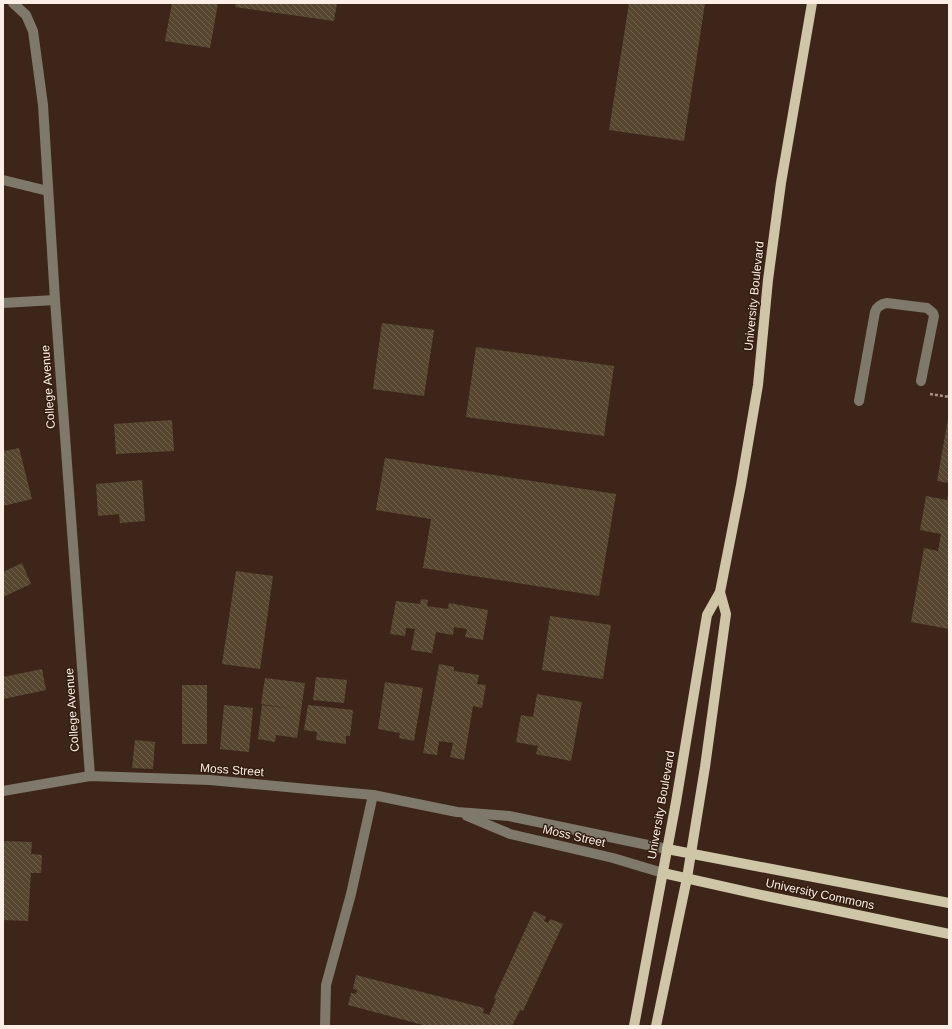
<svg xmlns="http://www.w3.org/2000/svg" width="952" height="1029" viewBox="0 0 952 1029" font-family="Arial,sans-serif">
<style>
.building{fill:url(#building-back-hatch)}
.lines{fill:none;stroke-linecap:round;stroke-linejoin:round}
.path{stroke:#a69389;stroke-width:2.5;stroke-dasharray:3 2;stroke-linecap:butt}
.minor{stroke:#7e796a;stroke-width:10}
.major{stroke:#cfc6a7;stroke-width:10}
.labels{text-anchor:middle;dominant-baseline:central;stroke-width:3;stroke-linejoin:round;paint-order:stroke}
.street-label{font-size:12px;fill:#feeee6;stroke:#321d10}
</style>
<defs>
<pattern id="building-back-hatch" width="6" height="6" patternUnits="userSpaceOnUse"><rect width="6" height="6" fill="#564630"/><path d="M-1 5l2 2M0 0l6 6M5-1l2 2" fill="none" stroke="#6f614e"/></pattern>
</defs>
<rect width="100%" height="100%" fill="#3d2619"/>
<g class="building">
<path d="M172,3H218L210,48L165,41Z"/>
<path d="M236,3H337L334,21L235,7Z"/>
<path d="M629,3H705L684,141L609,130Z"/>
<path d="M382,323L434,330L424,396L373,389Z"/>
<path d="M476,347L614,366L604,436L466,417Z"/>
<path d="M948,419H949V483L937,481Z"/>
<path d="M172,420L174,451L116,454L114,424Z"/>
<path d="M3,447L5,451L19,448L32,499L3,506Z"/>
<path d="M385,458L616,494L599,596L423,568L431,519L376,510Z"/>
<path d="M142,480L145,521L120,523L119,514L98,516L96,484Z"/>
<path d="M948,495H949V629L911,622L924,548L938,551L941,534L920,530L926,496L947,500Z"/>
<path d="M22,563L31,584L3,597V572Z"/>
<path d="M236,571L273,576L260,669L222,664Z"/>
<path d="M421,599L428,600L427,606L448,609L449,603L488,610L483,640L465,637L467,629L454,627L453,635L436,632L432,653L411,650L415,629L406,628L405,636L390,634L396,601L420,604Z"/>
<path d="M550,616L611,625L603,679L542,670Z"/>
<path d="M439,664L454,667V671L479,675L477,684L486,685L482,708L473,706L464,760L450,757L453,743L439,741L437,755L423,753Z"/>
<path d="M42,669L46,690L3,699V677Z"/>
<path d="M316,677L347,680L344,703L313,700Z"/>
<path d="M265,678L305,683L297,738L276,735L275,742L258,739L262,705L294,709L261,704Z"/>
<path d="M385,682L423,688L414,741L399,738L400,733L378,729Z"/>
<rect x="182" y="685" width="25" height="59"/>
<path d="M537,694L582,702L571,761L536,754L538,746L516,742L521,715L533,717Z"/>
<path d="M224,705L253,708L249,752L220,749Z"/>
<path d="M308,705L353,710L350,736H346V744L316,740L317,732L304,730Z"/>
<path d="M135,740L155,742L153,769L132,768Z"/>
<path d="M3,841L32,842L31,854L42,855L41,873H31L28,921L3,920Z"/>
<path d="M534,911L546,917L544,921L548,923L550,919L563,924L523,1011L520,1010L512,1026H427L348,1005L351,993L356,994L357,990L353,989L356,975L484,1008L483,1013L489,1015L496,999L494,998Z"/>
</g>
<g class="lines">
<path class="path" d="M930,394L949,397"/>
<g class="minor">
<path d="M13,3L26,15L33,31L43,105L55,300L90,776"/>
<path d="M3,180L48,191"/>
<path d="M3,303L55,300"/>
<path d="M859,401L875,312C877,306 881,304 887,303L927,308L933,313L934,316L921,381"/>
<path d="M3,791L90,776L210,780L373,795L457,812L509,816L667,849"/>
<path d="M467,816L510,834L613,858L663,873"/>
<path d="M325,1026L326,985L351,894L373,795"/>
</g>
<g class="major">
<path d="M667,849L949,903"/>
<path d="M663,873L766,896L949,934"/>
<path d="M634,1026L676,802L707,615L720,592L741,485L758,385L768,280L781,183L812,3"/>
<path d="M656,1026L687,878L705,767L726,614L720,592"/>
</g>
</g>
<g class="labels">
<g class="street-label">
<text transform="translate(754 296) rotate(-84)">University Boulevard</text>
<text transform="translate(48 387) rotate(-94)">College Avenue</text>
<text transform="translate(72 710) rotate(-94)">College Avenue</text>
<text transform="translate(232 770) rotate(4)">Moss Street</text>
<text transform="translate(661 805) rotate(-80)">University Boulevard</text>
<text transform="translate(574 836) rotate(13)">Moss Street</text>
<text transform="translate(820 894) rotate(12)">University Commons</text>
</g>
</g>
<rect width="952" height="1029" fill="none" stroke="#feeee6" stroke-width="8"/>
</svg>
